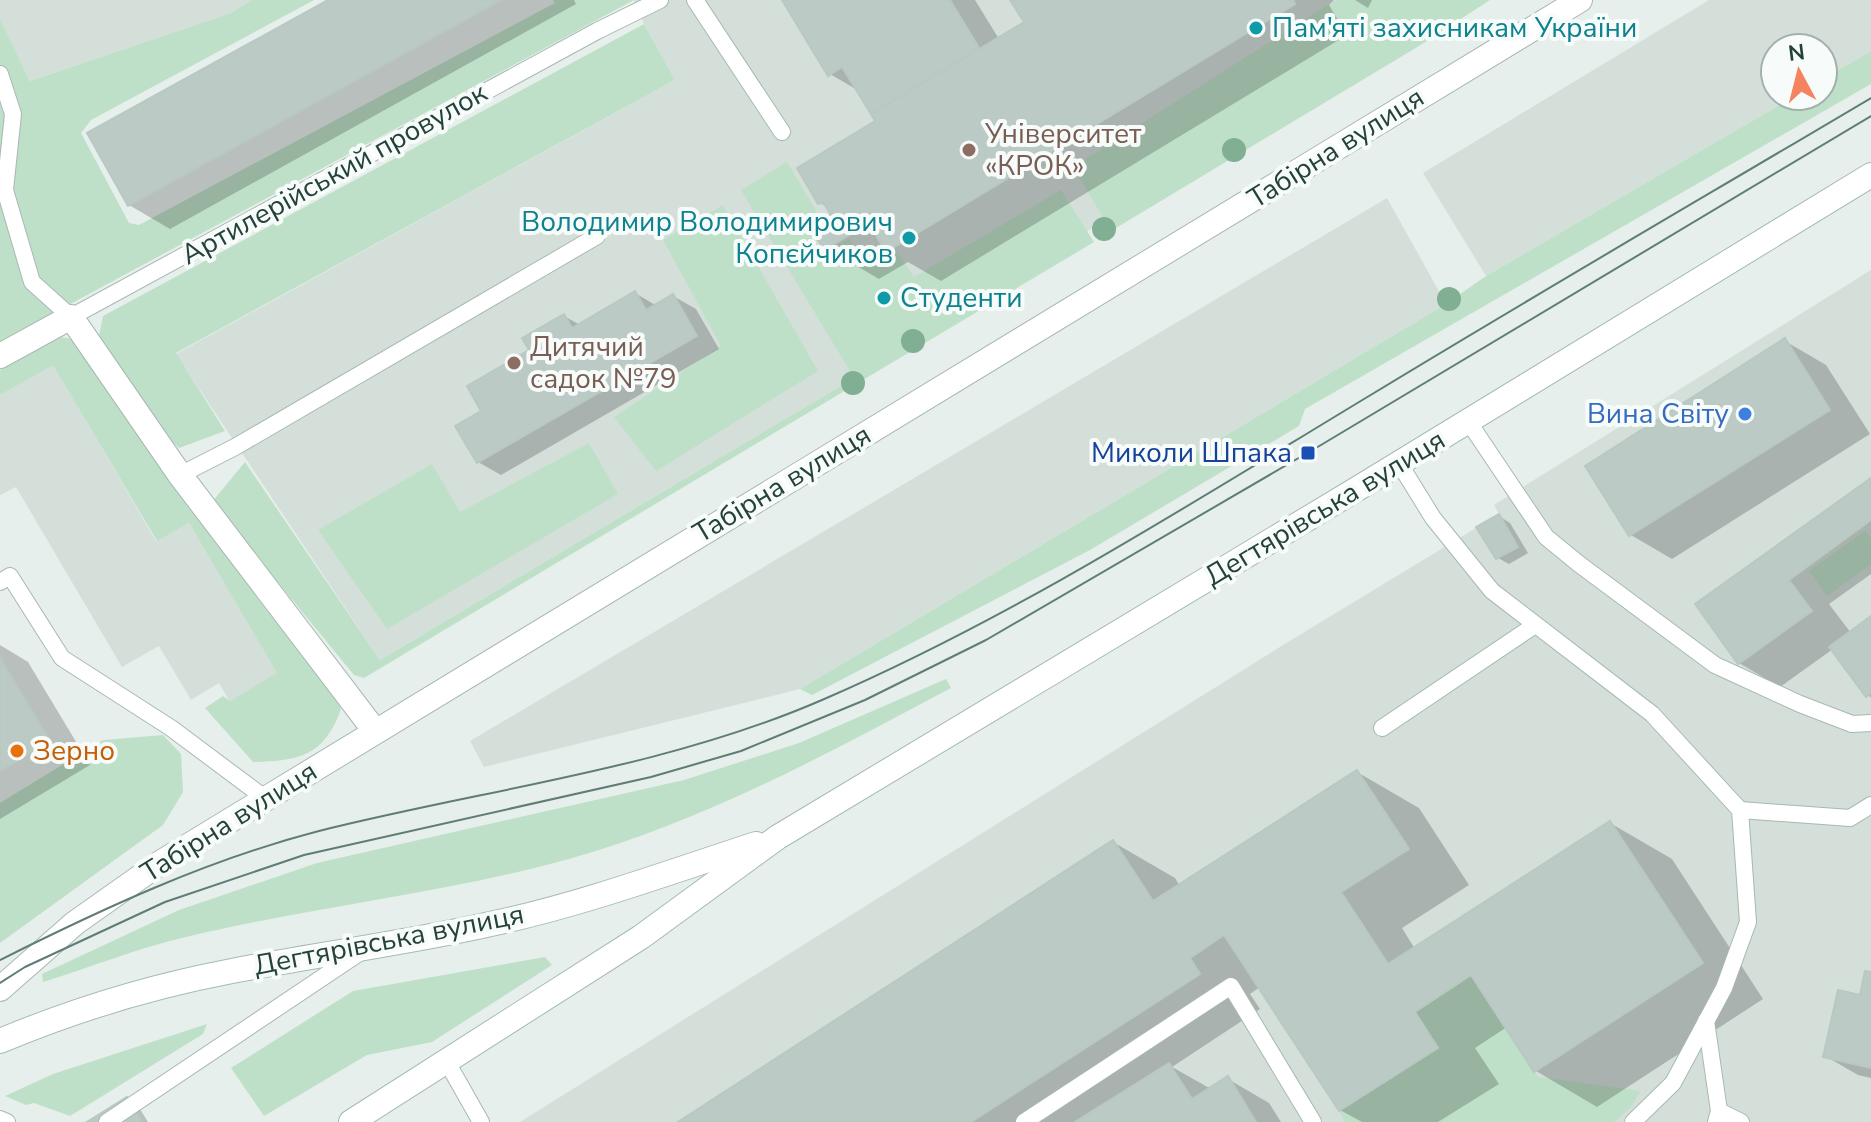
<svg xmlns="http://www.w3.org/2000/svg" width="1871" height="1122" viewBox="0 0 1871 1122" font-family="'Nunito Sans',sans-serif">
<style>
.built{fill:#d4dfda}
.green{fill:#bfe0c8}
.shadow{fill:#0003}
.building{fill:#bbcac4;stroke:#b8c9c2;stroke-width:2}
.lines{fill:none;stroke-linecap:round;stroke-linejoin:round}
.service-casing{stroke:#a8b8b2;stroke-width:18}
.minor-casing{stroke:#a8b8b2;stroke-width:26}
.secondary-casing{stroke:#a4bbb3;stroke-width:26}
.service{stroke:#fff;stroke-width:16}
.minor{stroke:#fff;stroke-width:24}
.secondary{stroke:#fff;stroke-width:24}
.tram{stroke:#5f7d75;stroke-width:2}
.tree{fill:#80af93}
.culture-dot{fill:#0f9aa8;stroke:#f7fbf9;stroke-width:3}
.education-dot{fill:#8d6e63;stroke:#f7fbf9;stroke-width:3}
.shop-dot{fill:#3f7fe0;stroke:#f7fbf9;stroke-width:3}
.transit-dot{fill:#1a4fb4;stroke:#f7fbf9;stroke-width:3}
.food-dot{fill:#e8710a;stroke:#f7fbf9;stroke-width:3}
.labels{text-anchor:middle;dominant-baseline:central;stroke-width:8;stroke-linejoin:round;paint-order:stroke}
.culture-label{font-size:28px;fill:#0d838f;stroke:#f7fbf9;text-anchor:start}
.education-label{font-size:28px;fill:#785e54;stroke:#f7fbf9;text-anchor:start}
.street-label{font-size:28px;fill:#24423a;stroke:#f7fbf9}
.shop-label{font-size:28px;fill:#366cbe;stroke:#f7fbf9;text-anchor:end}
.transit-label{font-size:28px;fill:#164399;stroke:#f7fbf9;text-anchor:end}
.food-label{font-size:28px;fill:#c56008;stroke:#f7fbf9;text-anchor:start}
</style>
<rect width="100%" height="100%" fill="#e6efeb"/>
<g class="built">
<path d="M0,0H252L231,13L30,81L0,19Z"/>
<path d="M634,0H1391L1412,35L852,373L854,378L380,660L176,354L675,80L644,24Z"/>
<path d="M1709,0H1871V51L1823,79V48H1775V96H1795L1486,276L1423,173Z"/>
<path d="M1387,198L1446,304L800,689L484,767L470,741Z"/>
<path d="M1871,270V1122H520L1283,645L1499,514L1494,505Z"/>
<path d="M53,364L156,541L189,523L278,674L230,702L219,683L191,700L159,646L122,667L16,487L0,495V395Z"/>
</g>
<g class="green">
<path d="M252,0H314L91,120L81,133L129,223L139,225L555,3L553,0H634L0,342V19L30,81L231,13Z"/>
<path d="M1336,0H1490L1419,46L1111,231L1073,167Z"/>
<path d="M644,24L675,80L176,353L225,431L179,448L157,427L98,341L103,316Z"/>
<path d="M1871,51V84L1305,409L1299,426L1090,550L812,695L800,689L1446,304L1486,276L1795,96H1823V79Z"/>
<path d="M787,162L820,217L807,229L823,253L849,239L867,265L897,252L914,277L1061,190L1094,242L364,678L354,675L212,502L245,462L380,660L854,378L741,190Z"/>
<path d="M723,205L818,371L656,471L614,417L721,346L663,240Z"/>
<path d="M60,337L73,339L313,659L341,709C324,756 300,761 253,762L205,708L223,696L230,701L277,673L189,523L157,541L53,365L0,395V370Z"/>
<path d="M589,443L618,494L387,629L318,530L432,464L460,512Z"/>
<path d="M1865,531L1871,539V564L1827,596L1809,571Z"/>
<path d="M946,679L951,688C827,754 704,821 569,859C442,894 310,907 182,938C135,949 89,968 43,982L42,974L179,910L317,863L684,780L799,743Z"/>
<path d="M163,735L181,754L183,792L163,825L0,943V803L103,740Z"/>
<path d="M545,957L552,965L432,1042L367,1055L264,1116L231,1068L353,991Z"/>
<path d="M1471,975L1538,1077L1641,1091L1630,1108L1614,1122H1345L1339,1111L1438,1048L1415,1012Z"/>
<path d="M207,1024L203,1034L70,1116L34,1103L26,1105L5,1096L53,1074Z"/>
</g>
<g class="shadow">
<path d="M332,0H574L576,4L170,229L129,205Z"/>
<path d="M784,0H975L999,39L1026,22L1013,0H1334L1329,5L1347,35L941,281L908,262L879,279L826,248L834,216L830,208L820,203L877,122L859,91L830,74Z"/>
<path d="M1355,0H1372L1368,8Z"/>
<path d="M635,293L657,306L673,296L696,309L719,349L501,475L478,462L484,411L564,316L580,325Z"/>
<path d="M1785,341L1826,365L1870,434L1672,559L1631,535Z"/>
<path d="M1871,480V574L1829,604L1851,633L1871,619V698L1833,649L1780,687L1739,663L1697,605Z"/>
<path d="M1499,516L1510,523L1528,553L1509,564L1498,558Z"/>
<path d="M0,645L28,662L90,765L0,819Z"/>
<path d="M1357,772L1419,808L1469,885L1402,928L1415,949L1610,823L1672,859L1763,999L1597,1107L1536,1071L1507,1027L1475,1048L1499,1084L1438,1122H1362L1340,1110L1260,987L1250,994L1260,1009L1172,1067L1211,1089L1228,1079L1269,1103L1281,1122H682L1113,842L1175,878L1180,886Z"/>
<path d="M1871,974V1078L1858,1075L1825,1056L1861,998Z"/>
<path d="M138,1106L148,1122H90Z"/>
</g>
<g class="building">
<path d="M328,0H501L128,206L87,133Z"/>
<path d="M782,0H950L979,48L871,114L842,67L828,76Z"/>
<path d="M1010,0H1293L1295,4L886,252L869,223L824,250L811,228L831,215L823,202L818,204L797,168L875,121L871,114L1024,22Z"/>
<path d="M635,291L646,310L673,294L697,336L477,463L455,426L481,411L467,386L529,350L522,338L564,314L572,328Z"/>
<path d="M1785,338L1830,410L1629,536L1585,466Z"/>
<path d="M1871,478V520L1789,580L1812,611L1738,664L1695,604Z"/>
<path d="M1499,514L1518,547L1496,559L1476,527Z"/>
<path d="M1871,616V693L1866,697L1829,647Z"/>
<path d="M0,658L50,741L0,771Z"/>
<path d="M1357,770L1409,849L1341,892L1388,964L1610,821L1703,963L1534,1072L1471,975L1415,1012L1438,1048L1339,1111L1224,935L1190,958L1200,974L971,1122H678L1113,840L1153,901Z"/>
<path d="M1865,971L1871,972V1068L1823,1057L1838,990L1860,995Z"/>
<path d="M1169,1063L1192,1099L1228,1076L1256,1122H1075Z"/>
<path d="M127,1097L142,1122H87Z"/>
</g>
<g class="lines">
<g class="service-casing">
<g id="service">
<path d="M695,0L782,132"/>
<path d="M0,74L13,114L5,190L32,282L71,317L597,31L660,0"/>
<path d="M1468,421L1546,537L1579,564L1715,665L1800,704L1852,724L1871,723"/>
<path d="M1399,463L1433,518L1492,591L1652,714L1740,810L1748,922L1724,988L1673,1083L1633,1122"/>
<path d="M180,475L235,447L597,236"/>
<path d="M0,582L10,576L62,658L171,728L266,799"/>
<path d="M1382,728L1535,625"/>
<path d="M1740,810L1850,818L1871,805"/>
<path d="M1706,1021L1719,1111L1716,1122"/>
<path d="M447,1062L481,1122"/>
<path d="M1719,1111L1741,1122"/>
<path d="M0,1119L7,1122"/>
<path d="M107,1122L359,953"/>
<path d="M1024,1122L1231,986L1313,1122"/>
</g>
</g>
<g class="minor-casing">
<g id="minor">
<path d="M0,356L71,317L180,475L375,731"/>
<path d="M0,989L75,923L160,863L1580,0"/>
</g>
</g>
<g class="secondary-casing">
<g id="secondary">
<path d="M0,1041C74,1010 153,986 232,971C319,954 408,943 495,923C583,904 670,872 756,844"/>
<path d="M351,1122L641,937L778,837L1352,492L1871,175"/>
</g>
</g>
<use href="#service" class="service"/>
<use href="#minor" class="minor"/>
<use href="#secondary" class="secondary"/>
<g class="tram">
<path d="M0,960C102,909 207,860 319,831C486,789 663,769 822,700C1014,617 1190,504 1369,396C1535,295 1704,197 1871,98"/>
<path d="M0,983L25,967L165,902L304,855L651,777L741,751L865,700L986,640L1321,445L1871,116"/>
</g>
</g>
<g class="tree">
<circle cx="1234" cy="150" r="12"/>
<circle cx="1104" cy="229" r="12"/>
<circle cx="1449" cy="299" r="12"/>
<circle cx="913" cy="341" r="12"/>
<circle cx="853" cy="383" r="12"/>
</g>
<g class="culture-dot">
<circle cx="1256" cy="28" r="8"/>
<circle cx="909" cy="238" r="8"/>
<circle cx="884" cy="298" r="8"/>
</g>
<g class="education-dot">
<circle cx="969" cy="150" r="8"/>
<circle cx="514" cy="363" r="8"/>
</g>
<circle class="shop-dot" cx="1745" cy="414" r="8"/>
<rect class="transit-dot" x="1300" y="445" width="16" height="16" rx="4"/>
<circle class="food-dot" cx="17" cy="751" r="8"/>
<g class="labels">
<g class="culture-label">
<text x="1272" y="28">Пам'яті захисникам України</text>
<text x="893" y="222" text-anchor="end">Володимир Володимирович<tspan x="893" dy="32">Копєйчиков</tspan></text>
<text x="900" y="298">Студенти</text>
</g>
<g class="education-label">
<text x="985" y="134">Університет<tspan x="985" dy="32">«КРОК»</tspan></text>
<text x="530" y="347">Дитячий<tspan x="530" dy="32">садок №79</tspan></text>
</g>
<g class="street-label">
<text transform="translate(1336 148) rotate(-32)">Табірна вулиця</text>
<text transform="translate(334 174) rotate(-29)">Артилерійський провулок</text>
<text transform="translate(782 484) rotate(-31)">Табірна вулиця</text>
<text transform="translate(1325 508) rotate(-31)">Дегтярівська вулиця</text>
<text transform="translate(229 822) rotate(-32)">Табірна вулиця</text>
<text transform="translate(389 940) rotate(-11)">Дегтярівська вулиця</text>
</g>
<g class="shop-label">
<text x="1729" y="414">Вина Світу</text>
</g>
<g class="transit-label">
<text x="1292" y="453">Миколи Шпака</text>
</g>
<g class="food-label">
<text x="33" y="751">Зерно</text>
</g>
</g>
<g transform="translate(1799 72) rotate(353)"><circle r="38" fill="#f7fbf9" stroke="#a3b1ad" stroke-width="2"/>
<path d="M0-6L14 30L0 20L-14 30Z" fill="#f4845f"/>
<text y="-12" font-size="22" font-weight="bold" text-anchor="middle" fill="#24423a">N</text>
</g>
</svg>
